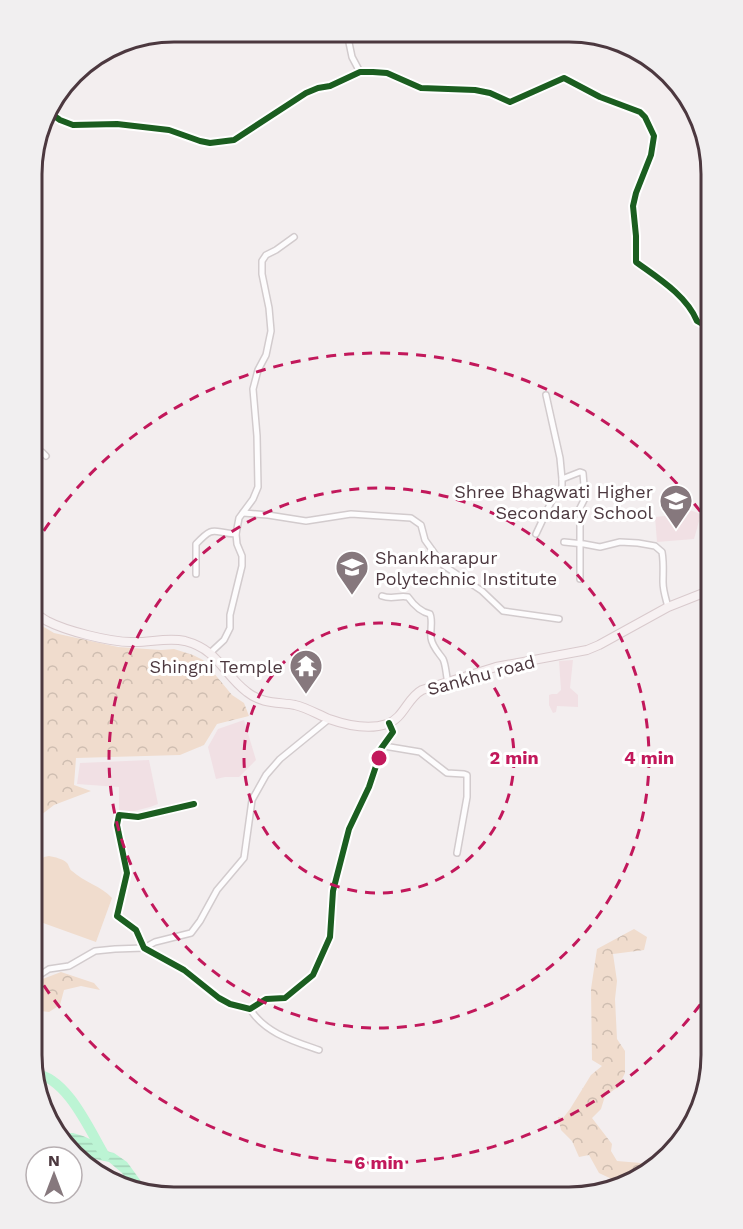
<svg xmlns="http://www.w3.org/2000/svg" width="743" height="1229" viewBox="0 0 743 1229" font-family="'Work Sans',sans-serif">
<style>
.education{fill:#f1e0e4}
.forest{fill:url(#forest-crowns)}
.pitch{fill:#f0dccd}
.water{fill:url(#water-rules)}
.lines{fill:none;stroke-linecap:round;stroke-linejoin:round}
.river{stroke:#bcf4d4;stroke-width:10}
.minor-casing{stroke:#d2cbcd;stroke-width:8}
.secondary-casing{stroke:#d9cacd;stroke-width:10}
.minor{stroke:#fdfcfd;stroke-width:5}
.secondary{stroke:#f7f1f2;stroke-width:8}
.cycleway-casing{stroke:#fff;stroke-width:10}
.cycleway{stroke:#1b5e20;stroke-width:6}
.ring{fill:none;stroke:#c2185b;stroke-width:3;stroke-dasharray:10 8}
.labels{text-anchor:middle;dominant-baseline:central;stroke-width:6;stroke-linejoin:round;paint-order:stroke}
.poi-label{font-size:18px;fill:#4c383f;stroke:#fff;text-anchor:end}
.street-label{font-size:18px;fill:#4c383f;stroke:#fff}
.rim{fill:none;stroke:#4c383f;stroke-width:3}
.centre{fill:#c2185b;stroke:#fff;stroke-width:3}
.ring-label{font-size:18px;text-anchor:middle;font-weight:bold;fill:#c2185b;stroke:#fff;stroke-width:6;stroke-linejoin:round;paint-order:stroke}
</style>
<defs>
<pattern id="forest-crowns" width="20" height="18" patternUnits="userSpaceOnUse" patternTransform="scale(1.5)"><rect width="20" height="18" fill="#f0dccd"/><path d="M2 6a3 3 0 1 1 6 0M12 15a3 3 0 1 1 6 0" fill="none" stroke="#cfbeb1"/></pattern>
<pattern id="water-rules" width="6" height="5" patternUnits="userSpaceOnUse" patternTransform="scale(1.5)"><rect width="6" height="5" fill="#bcf4d4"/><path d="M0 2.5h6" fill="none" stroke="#a3d2b7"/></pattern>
</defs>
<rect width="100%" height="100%" fill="#f3eeef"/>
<g class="education">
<path d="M681,507L701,514L694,539L657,542L655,517L675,515L678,516Z"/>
<path d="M573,660L570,688L578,695V707L557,706L556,712L553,713L549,705V695L552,694H557L561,690L559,661Z"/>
<path d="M244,720L256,760L239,777H225L216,779L208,747L218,729Z"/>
<path d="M149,760L158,804L150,807L119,815V787L77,784L80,763Z"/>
</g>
<g class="forest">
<path d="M32,620L54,633L118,647L161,650L174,649L193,655L203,660L232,695L244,703L249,716L217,724L204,745L180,755L76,758L74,785L91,791L54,805L32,822Z"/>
<path d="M634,929L647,937L644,950L613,954L617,981L615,999L617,1039L625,1051V1073L618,1087L605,1096L601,1109L592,1118L612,1144L611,1151L617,1161L653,1164L631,1181L626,1180L616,1181L599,1173L589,1155L579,1157L572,1141L561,1130L558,1117L563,1118L570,1109L591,1075L602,1066L592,1060L591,989L597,949Z"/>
<path d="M61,972L94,983L100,990L81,986L64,990L60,1005L49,1012L32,1010V983Z"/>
</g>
<path class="pitch" d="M49,856C55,857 63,859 67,863C69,865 69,869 72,871C84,882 101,886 112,898L96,942L32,919V868L44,857Z"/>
<path class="water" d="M60,1133H73L83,1136L92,1140L106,1151L114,1153L127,1162L151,1195L132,1187L122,1173L109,1162L95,1159L78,1148L69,1145Z"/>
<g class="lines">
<path class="river" d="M35,1074C67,1077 90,1131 105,1156"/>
<g class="minor-casing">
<g id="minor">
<path d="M347,33L352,57L360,72"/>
<path d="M46,110L60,120L73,125L117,124L169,130L200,141L210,143L234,140L306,93L318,88L330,86L360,72H373L387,73L396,77L421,88L475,90L490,93L510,102L564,78L600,97L640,112L645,117L654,136L651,155L636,193L633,206L636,236V262C658,278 686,295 697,321L711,329"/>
<path d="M546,395L560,458L562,479"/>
<path d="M32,449L42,452L46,456"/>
<path d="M243,513L268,515L306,521L351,514L411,518L421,525L425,540L443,565L482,591L503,611L559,619"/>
<path d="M536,534L552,500L555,496L562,494V479L580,472L583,473L585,498L580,508V579"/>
<path d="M564,542L584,544L600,547L620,542L638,543L655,546L662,552C664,563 663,572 663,582C663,591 666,599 668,607"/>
<path d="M196,574V544C215,524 212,533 236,534"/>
<path d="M382,596C393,600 398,595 408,597C413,604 421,612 430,614C433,621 430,629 431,638C432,646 438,652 443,659C446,665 446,675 448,683"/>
<path d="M210,653L224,640L230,628V615L242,566V556L237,544L236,534L239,518L253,499L258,487L257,436L253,389L258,370L266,355L271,331L269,308L262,274V261L266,255L276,250L294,237"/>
<path d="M384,746L420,752L447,773L464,774L467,775V797L457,853"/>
<path d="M194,804L138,817L119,815L117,825L127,873L117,916L136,930L144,948L184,970L219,998L230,1004L250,1009L266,999L285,998L313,975L330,937L333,891L349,829L369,787L377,763V757L380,750L393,732L389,723"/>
<path d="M32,980L49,969L69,966L95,951L115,949L144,948L155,942L191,933L200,921L217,890L244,858L252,800L266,775L280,759L329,719"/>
<path d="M250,1009C265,1033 293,1041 319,1050"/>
</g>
</g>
<g class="secondary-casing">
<path id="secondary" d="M32,611C37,614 42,618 47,621C66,631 110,642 131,642C149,643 167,637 185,641C219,650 223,674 247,692C262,704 278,702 295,705C307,708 317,714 329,719C346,725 369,730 387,724C404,718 407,698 422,690L496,667L587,650L599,645L668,607L711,590"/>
</g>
<use href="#minor" class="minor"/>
<use href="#secondary" class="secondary"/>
<g class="cycleway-casing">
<g id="cycleway">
<path d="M46,110L60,120L73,125L117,124L169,130L200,141L210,143L234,140L306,93L318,88L330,86L360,72H373L387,73L396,77L421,88L475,90L490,93L510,102L564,78L600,97L640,112L645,117L654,136L651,155L636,193L633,206L636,236V262C658,278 686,295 697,321L711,329"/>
<path d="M194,804L138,817L119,815L117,825L127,873L117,916L136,930L144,948L184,970L219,998L230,1004L250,1009L266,999L285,998L313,975L330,937L333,891L349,829L369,787L377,763V757L380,750L393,732L389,723"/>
</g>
</g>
<use href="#cycleway" class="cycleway"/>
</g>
<g class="ring">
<circle cx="379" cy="758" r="135"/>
<circle cx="379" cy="758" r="270"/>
<path d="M711 990A405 405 0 0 1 32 967M34 546A405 405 0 0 1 711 526"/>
</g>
<defs>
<g id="school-pin" transform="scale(1.725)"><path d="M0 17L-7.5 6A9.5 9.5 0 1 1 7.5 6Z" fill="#86787d" stroke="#fff"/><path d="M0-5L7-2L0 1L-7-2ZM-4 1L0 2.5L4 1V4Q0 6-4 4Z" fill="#fff"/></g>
<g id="university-pin" transform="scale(1.725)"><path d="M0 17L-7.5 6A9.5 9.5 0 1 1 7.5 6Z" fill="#86787d" stroke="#fff"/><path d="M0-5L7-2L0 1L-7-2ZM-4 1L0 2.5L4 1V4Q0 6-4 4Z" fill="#fff"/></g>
<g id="temple-pin" transform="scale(1.725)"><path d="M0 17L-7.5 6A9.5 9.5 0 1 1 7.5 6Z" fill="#86787d" stroke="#fff"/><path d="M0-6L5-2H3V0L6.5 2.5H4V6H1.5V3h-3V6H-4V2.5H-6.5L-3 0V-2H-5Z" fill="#fff"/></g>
</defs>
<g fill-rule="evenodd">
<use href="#school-pin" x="676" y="501"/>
<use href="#university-pin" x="352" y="567"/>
<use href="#temple-pin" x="306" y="666"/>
</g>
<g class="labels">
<g class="poi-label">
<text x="653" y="491">Shree Bhagwati Higher<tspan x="653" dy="21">Secondary School</tspan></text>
<text x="375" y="557" text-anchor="start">Shankharapur<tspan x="375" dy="21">Polytechnic Institute</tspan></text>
<text x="283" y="666">Shingni Temple</text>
</g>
<g class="street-label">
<text transform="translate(481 675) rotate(-15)">Sankhu road</text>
</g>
</g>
<path d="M0 0H743V1229H0ZM174 42H569A132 132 0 0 1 701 174V1055A132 132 0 0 1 569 1187H174A132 132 0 0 1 42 1055V174A132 132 0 0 1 174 42Z" fill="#f1eff0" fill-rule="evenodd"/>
<path class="rim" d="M174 42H569A132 132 0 0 1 701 174V1055A132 132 0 0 1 569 1187H174A132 132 0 0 1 42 1055V174A132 132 0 0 1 174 42Z"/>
<circle cx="379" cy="758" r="9" class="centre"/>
<g class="ring-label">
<text x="514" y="764">2 min</text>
<text x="649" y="764">4 min</text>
<text x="379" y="1169">6 min</text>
</g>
<g transform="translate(54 1175)"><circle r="28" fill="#ffffff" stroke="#b7afb2" stroke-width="1.5"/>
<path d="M0-4.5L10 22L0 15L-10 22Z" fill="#86787d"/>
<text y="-9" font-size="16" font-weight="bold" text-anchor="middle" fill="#4c383f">N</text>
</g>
</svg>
